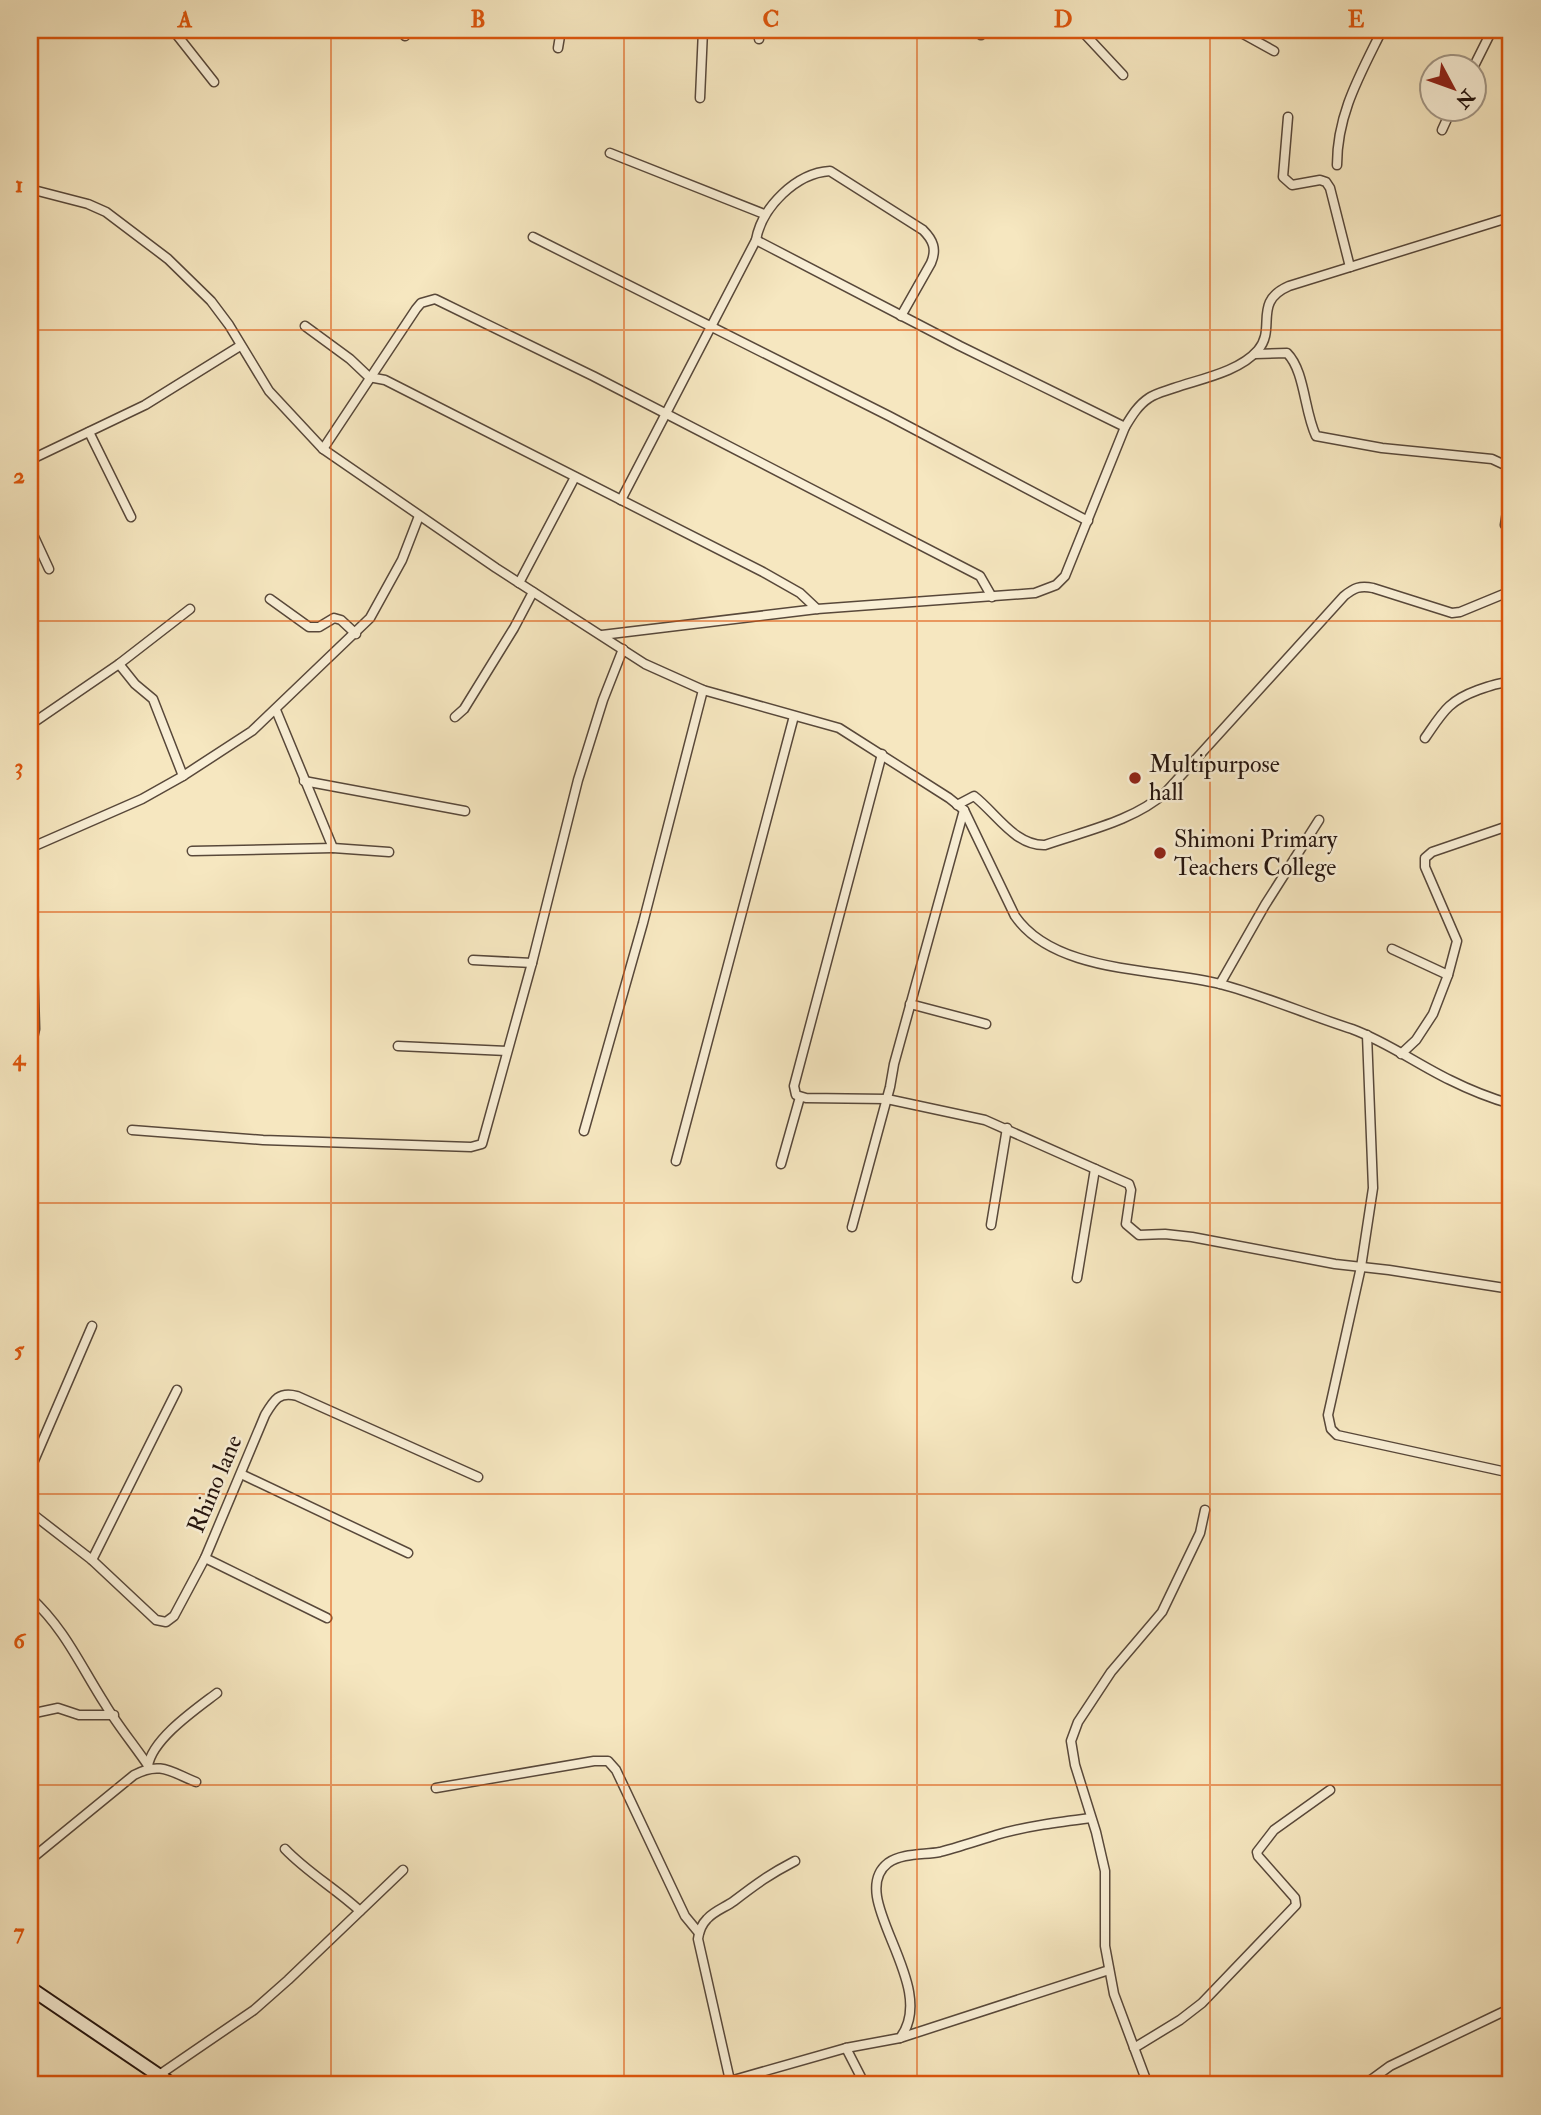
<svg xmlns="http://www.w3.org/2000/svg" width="1541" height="2115" viewBox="0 0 1541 2115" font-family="'IM FELL Double Pica',serif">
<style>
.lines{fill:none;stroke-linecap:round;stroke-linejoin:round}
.street-casing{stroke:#58483a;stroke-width:11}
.secondary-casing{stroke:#23130d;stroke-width:16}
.street{stroke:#f9efd6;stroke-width:8}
.secondary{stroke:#f9efd6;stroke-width:12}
.grid{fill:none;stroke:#de560c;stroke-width:2;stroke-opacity:0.55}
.poi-dot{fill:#8f2418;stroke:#f9efd6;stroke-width:2.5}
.labels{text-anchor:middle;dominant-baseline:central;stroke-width:5;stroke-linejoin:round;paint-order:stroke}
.poi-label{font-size:24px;fill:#23130d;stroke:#f9efd6;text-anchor:start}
.street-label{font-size:24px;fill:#23130d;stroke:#f9efd6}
.neatline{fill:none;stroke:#de560c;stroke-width:2.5}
.grid-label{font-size:23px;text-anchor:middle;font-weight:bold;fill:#de560c}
</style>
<rect width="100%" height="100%" fill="#f6e7c0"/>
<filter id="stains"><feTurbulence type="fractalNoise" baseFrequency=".00286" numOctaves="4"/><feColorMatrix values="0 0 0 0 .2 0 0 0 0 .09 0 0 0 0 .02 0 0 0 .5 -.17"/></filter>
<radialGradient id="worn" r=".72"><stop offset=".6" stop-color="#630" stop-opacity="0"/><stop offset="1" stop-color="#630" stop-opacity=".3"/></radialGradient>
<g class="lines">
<g class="street-casing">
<g id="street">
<path d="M173,30L214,82"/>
<path d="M758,30L759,39"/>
<path d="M981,30V35"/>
<path d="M1081,30L1123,75"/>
<path d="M1236,30L1274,51"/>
<path d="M405,36L406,30"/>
<path d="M558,48L561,30"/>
<path d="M1474,66L1492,30"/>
<path d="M700,98L703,30"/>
<path d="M1288,117L1283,177L1292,185L1320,180L1326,182L1330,188L1350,267"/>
<path d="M1442,130L1452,108"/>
<path d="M610,153L764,214"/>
<path d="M1337,165C1337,114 1360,75 1382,30"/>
<path d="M30,189L88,204L106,212L168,259L211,301L229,325L269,391L323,449L496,568L645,664L703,690L839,728L949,798L964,810L1015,916C1055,974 1158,968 1220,984C1265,996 1308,1015 1352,1029C1387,1042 1417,1064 1450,1080C1470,1090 1490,1098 1511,1104"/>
<path d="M533,237L889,416L1088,521"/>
<path d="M756,240L960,346L1125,427"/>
<path d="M305,326L350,359L369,377L385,380L763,572L800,593L817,609"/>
<path d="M1255,354L1287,353C1305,371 1304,411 1316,436L1382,448L1492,459L1507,466L1511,475"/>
<path d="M89,432L131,517"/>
<path d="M323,449L416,309L421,303L435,299L593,376L980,576L992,597"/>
<path d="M30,460L145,405L240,346"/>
<path d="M621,500L756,240C762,207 796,173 830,171L923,230C933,240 937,249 931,263L901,316"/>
<path d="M1505,525L1511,485"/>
<path d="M30,528L49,569"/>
<path d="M519,583L575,477"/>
<path d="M270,599L309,627H319L334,618L341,620L356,634"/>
<path d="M602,635L817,609L1035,593L1056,585L1065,576L1125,427C1131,417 1138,405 1149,398C1156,393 1166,391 1174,388C1200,379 1239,372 1258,350C1277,328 1252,302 1289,286L1511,217"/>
<path d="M119,664L135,684L153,699L183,776"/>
<path d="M276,710L333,848L389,852"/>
<path d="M455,717L464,709L514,628L533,592"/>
<path d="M30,725L119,664L190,609"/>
<path d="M1425,738C1443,712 1448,701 1478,690C1490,686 1499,682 1511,683"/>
<path d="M882,754L794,1086L796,1095L806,1098L887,1099L985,1120L1129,1184L1131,1190L1126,1224L1139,1235L1165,1234L1192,1237L1335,1264L1389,1270L1511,1289"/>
<path d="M304,781L465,811"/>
<path d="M957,805L974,796C997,814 1015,846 1045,845C1085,831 1134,821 1166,792L1344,596C1354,588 1360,585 1373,588L1452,613L1460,612L1511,591"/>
<path d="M30,848L142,799L183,776L252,731L370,618L402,560L419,516"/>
<path d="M30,850L35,1029L30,1052"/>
<path d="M192,851L333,848"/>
<path d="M1392,949L1448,975"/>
<path d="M473,960L532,963"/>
<path d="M1220,984L1265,905L1319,820"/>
<path d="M910,1004L986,1024"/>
<path d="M1367,1035L1373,1188L1361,1267L1328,1415L1331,1429L1337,1435L1511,1473"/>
<path d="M398,1046L507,1051"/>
<path d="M1401,1054L1416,1040L1433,1014L1448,975L1457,941L1425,867V858L1432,852L1511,825"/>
<path d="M132,1130L263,1140L471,1147L482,1144L532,963L578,780L603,700L623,649"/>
<path d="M584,1131L643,923L703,690"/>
<path d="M676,1161L794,716"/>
<path d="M781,1164L800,1097"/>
<path d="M991,1225L1007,1128"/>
<path d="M852,1227L890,1087L894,1064L964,810"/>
<path d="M1077,1278L1095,1169"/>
<path d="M30,1470L92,1326"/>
<path d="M241,1474L408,1553"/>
<path d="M30,1512L92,1560L156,1620L166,1622L174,1616L205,1558L265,1415C274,1400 279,1391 297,1396L478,1477"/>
<path d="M205,1558L327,1618"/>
<path d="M92,1560L177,1390"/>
<path d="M30,1597C65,1629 80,1665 105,1704C118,1726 135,1746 149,1767"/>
<path d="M30,1714L58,1708L79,1715H114"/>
<path d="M148,1766C152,1739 196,1709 217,1693"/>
<path d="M436,1788L594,1761H608L616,1770L685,1916L699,1933"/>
<path d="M285,1849C308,1873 335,1888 360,1911"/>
<path d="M30,1860L134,1775C160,1761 171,1772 196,1782"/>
<path d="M900,2038L1109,1970"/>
<path d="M846,2048L865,2085"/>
<path d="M1134,2048L1180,2020L1202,2003L1296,1905L1295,1898L1258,1856L1257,1852L1274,1830L1330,1790"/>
<path d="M159,2075L254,2010L288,1980L403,1870"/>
<path d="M654,2085L730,2081L846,2048L900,2038C941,1985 844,1897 888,1863C902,1853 924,1855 940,1852C959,1847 977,1841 996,1835C1027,1826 1059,1822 1091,1818"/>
<path d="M731,2085L698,1939C699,1931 701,1925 707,1919C714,1911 726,1907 734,1901C756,1884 770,1874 795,1861"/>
<path d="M1148,2085L1114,1994L1105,1946V1871L1096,1832L1075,1765L1071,1741L1078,1722L1111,1672L1162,1612L1200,1533L1205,1510"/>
<path d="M1364,2085L1390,2066L1511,2008"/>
</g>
</g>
<g class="secondary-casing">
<path id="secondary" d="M30,1988L173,2085"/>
</g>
<use href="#street" class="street"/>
<use href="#secondary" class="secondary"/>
</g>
<path class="grid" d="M331,30V2085M624,30V2085M917,30V2085M1210,30V2085M30,330H1511M30,621H1511M30,912H1511M30,1203H1511M30,1494H1511M30,1785H1511"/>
<g class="poi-dot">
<circle cx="1135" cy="778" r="7"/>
<circle cx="1160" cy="853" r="7"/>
</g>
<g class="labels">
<g class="poi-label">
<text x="1149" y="764">Multipurpose<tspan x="1149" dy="28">hall</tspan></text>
<text x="1174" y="839">Shimoni Primary<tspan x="1174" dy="28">Teachers College</tspan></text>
</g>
<g class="street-label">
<text transform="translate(215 1484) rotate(-67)">Rhino lane</text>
</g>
</g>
<rect width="1541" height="2115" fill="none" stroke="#f6e7c0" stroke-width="77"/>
<g transform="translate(1453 88) rotate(131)"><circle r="33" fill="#f9efd6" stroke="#a39786" stroke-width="2"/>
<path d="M0-5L12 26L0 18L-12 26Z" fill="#8f2418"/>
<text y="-10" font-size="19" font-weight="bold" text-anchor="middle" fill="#23130d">N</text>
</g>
<rect x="38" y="38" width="1464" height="2038" class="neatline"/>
<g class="grid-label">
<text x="185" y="27">A</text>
<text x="478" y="27">B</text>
<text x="771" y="27">C</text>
<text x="1063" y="27">D</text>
<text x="1356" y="27">E</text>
<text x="19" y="192">1</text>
<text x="19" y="483">2</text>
<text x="19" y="774">3</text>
<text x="19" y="1065">4</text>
<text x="19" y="1357">5</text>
<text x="19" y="1648">6</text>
<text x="19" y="1939">7</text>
</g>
<rect width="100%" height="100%" filter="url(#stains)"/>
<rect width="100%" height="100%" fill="url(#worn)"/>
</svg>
